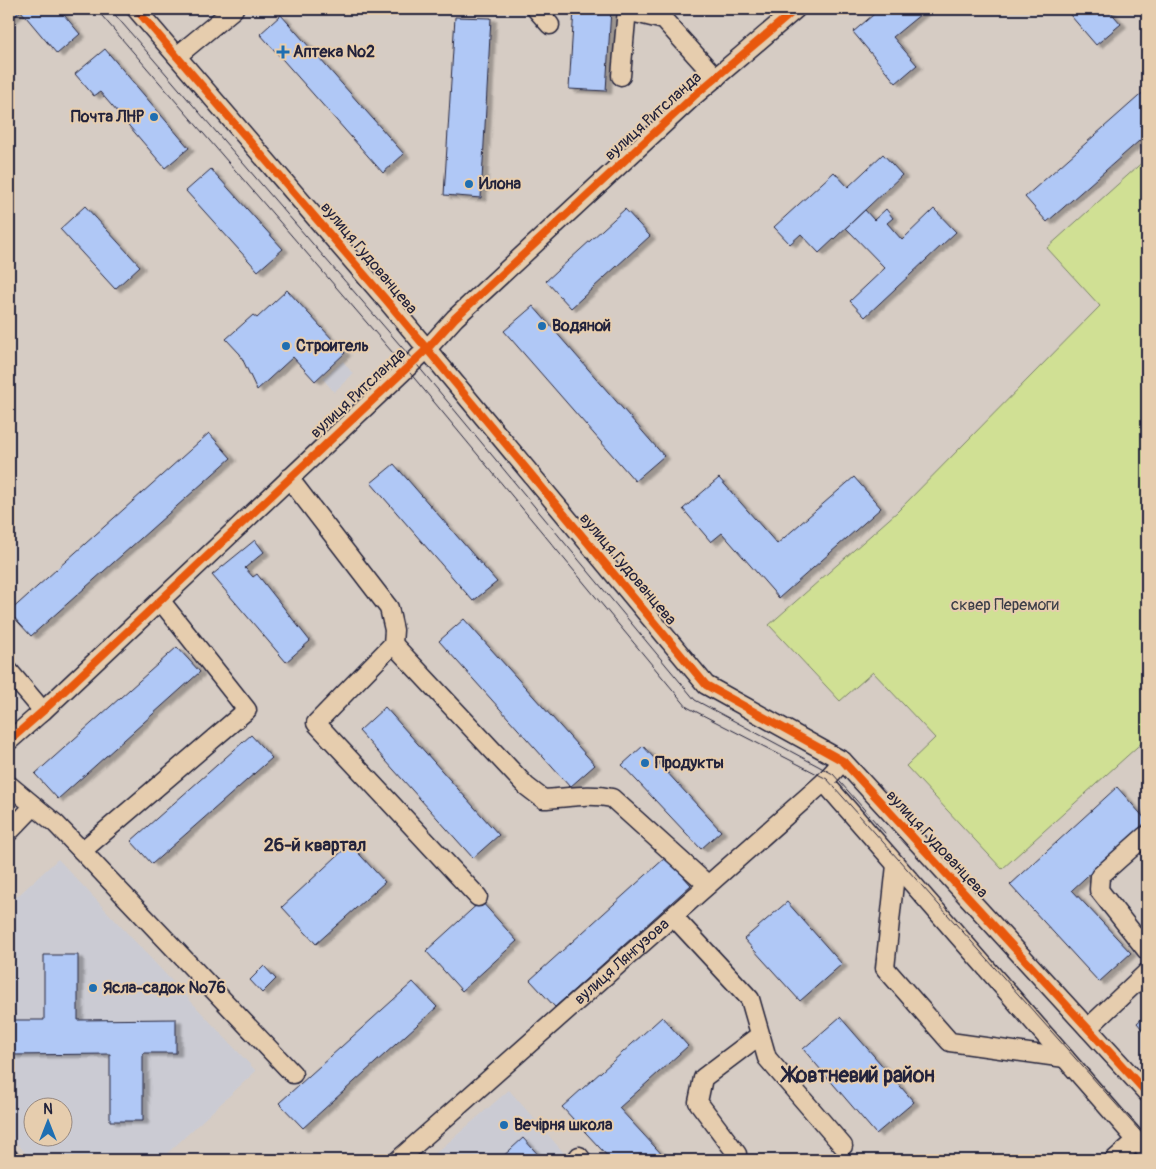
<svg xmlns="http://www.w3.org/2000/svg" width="1156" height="1169" viewBox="0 0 1156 1169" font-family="Pangolin,sans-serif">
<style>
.built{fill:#cbcbd3;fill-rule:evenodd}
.green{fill:#d0e094;stroke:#798168}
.building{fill:#b0c8f6;stroke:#22223b;filter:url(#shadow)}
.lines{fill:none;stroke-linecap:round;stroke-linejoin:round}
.minor-casing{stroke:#22223b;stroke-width:21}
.minor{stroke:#e6cdae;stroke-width:18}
.tram{stroke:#22223b;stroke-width:1}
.cycleway-casing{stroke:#e6cdae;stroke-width:11}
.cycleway{stroke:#e8590c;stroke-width:8}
.poi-dot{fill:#1f6fb2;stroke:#e6cdae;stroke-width:2}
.labels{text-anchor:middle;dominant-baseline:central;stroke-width:4;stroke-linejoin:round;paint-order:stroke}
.poi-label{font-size:16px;font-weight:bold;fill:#22223b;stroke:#e6cdae;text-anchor:start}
.street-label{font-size:16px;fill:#22223b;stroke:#e6cdae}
.park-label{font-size:16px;fill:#3c3e48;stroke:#e6cdae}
.neighbourhood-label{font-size:18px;font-weight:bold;fill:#22223b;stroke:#e6cdae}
.district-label{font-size:21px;font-weight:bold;fill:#22223b;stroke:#e6cdae}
</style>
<defs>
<filter id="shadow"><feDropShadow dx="5.5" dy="3" stdDeviation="1" flood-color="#0004"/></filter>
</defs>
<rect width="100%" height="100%" fill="#d6ccc4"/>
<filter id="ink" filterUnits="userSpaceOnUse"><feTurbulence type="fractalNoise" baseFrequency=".02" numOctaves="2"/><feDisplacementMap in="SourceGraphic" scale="10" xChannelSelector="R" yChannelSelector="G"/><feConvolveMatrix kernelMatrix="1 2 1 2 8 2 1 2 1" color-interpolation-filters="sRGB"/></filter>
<g filter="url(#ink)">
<g class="built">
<path d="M343,361L353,374L334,392L323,379Z"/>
<path d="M58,859L256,1071L160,1160H32L9,1135V904ZM32,1106H62V1136H32Z"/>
<path d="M509,1090L570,1160H428Z"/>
</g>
<path class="green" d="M1147,158V738L1002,869L906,766L935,738L873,672L840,701L769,625L897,512L1100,306L1047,248Z"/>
<g class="building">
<path d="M9,9H59L80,34L57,54L21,11L9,21Z"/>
<path d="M574,9H611L606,91L569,89Z"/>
<path d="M880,9H927L893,37L917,65L896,83L853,32Z"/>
<path d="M1065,9H1108L1121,24L1096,45Z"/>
<path d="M281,15L404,154L383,173L260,34Z"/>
<path d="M455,17L491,18L481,198L444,195Z"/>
<path d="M105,49L189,148L165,168L100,92L94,96L75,74Z"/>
<path d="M1147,89V134L1047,222L1025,197Z"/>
<path d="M883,154L902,175L819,253L801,234L790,244L774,227L834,172L848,187Z"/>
<path d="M211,169L283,249L258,271L186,191Z"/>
<path d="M85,206L140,266L115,289L60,229Z"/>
<path d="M625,209L650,236L571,308L546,281Z"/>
<path d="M886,209L893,218L887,223L902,240L934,209L956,232L865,317L850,301L885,268L846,228L865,210L874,220Z"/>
<path d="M287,290L345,353L315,381L293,357L257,390L240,354L226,339L253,315L257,318Z"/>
<path d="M533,306L664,456L635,481L504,331Z"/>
<path d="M209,433L231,458L31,636L9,612Z"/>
<path d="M394,464L497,582L473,601L371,483Z"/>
<path d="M854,477L881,508L779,598L722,533L711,542L683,509L719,478L777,544Z"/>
<path d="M255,540L264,552L245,568L253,577L257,574L310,641L286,662L212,575Z"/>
<path d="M464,619L595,765L570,787L439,641Z"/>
<path d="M177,647L200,672L58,799L35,774Z"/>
<path d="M385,707L499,835L473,858L359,731Z"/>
<path d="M251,735L272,758L152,864L131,841Z"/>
<path d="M643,746L721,831L701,849L622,765Z"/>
<path d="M1117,787L1147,821L1072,890L1131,953L1099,982L1010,885Z"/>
<path d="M350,844L385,882L316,944L282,907Z"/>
<path d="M666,857L691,885L555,1007L530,980Z"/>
<path d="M481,901L517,941L462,991L426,951Z"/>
<path d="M787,902L842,964L800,1001L744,939Z"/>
<path d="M44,955H78V1020L176,1019V1053H143V1121H110V1054L11,1055V1020H44Z"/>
<path d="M264,966L276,979L262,993L250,980Z"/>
<path d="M413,982L437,1007L303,1128L279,1103Z"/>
<path d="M1147,1014V1035L1137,1023Z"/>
<path d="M662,1017L688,1046L619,1108L667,1160H611L562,1107Z"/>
<path d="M840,1017L914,1102L876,1134L803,1049Z"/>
<path d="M523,1138L543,1160H499Z"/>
</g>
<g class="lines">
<g class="minor-casing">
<g id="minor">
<path d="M136,9L387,301L706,685L843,761L1147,1093"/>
<path d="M536,9L550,25"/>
<path d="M627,11L664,20L716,78"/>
<path d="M177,56L234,9"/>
<path d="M621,76L627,9"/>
<path d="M289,478L389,608L394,630L393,644L316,723L478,897"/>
<path d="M393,644L526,786L543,799C567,798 588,793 612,798L708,885"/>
<path d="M9,671L43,711"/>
<path d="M9,741L43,711L427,349L455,318L694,96L796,9"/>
<path d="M824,782L1147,1152"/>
<path d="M9,785L56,824L82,851L293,1074"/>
<path d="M9,832L34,806"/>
<path d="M1145,836L1100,876L1099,890L1147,951"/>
<path d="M82,851L247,710L160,600"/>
<path d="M896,865L885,968L950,1042L1065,1058"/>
<path d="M673,916L750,999L767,1058L843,1146"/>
<path d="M1088,1028L1147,972"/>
<path d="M737,1154L698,1102L703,1078L760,1035"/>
<path d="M579,1156L582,1160"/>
<path d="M9,1158L11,1160"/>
<path id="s1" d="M398,1160L824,782L843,761"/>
<path d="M1114,1160L1137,1140"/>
</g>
</g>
<use href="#minor" class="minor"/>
<g class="tram">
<path d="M96,9L405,367L687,707L827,779L1147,1139"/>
<path d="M110,9L413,360L695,700L833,774L885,833"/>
</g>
<g class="cycleway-casing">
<g id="cycleway">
<path d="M136,9L387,301L706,685L843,761L1147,1093"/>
<path d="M9,741L43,711L427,349L455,318L694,96L796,9"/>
</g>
</g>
<use href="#cycleway" class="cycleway"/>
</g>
</g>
<g class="poi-dot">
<path d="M280.5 44.5h5v5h5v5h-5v5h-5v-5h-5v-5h5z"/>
<circle cx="154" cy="117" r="5"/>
<circle cx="469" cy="184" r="5"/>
<circle cx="542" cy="326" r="5"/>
<circle cx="286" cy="346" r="5"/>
<circle cx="645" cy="763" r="5"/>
<circle cx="93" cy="988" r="5"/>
<circle cx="504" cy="1125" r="5"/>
</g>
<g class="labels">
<g class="poi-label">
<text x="293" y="52">Аптека №2</text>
<text x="144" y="117" text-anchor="end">Почта ЛНР</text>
<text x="479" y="184">Илона</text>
<text x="552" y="326">Водяной</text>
<text x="296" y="346">Строитель</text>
<text x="655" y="763">Продукты</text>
<text x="103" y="988">Ясла-садок №76</text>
<text x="514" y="1125">Вечірня школа</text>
</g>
<g class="street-label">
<text transform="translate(653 116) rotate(-42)">вулиця Ритсланда</text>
<text transform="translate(369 258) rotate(50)">вулиця Гудованцева</text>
<text transform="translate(358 393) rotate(-43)">вулиця Ритсланда</text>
<text transform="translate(628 569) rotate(50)">вулиця Гудованцева</text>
<text transform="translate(937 844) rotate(47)">вулиця Гудованцева</text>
<text stroke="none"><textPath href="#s1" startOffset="299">вулиця Лянгузова</textPath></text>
</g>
<g class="park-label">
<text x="1005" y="605">сквер Перемоги</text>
</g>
<g class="neighbourhood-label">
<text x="315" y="845">26-й квартал</text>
</g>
<g class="district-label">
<text x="859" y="1075">Жовтневий район</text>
</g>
</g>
<rect width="1156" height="1169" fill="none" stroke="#e6cdae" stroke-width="30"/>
<rect x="15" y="15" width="1126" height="1139" fill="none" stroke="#22223b" stroke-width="2" filter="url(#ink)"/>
<g transform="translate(48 1122)"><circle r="24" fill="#e6cdae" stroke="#988980"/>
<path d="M0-4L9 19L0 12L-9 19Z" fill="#1f6fb2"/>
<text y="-8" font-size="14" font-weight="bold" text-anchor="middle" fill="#22223b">N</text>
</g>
</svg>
